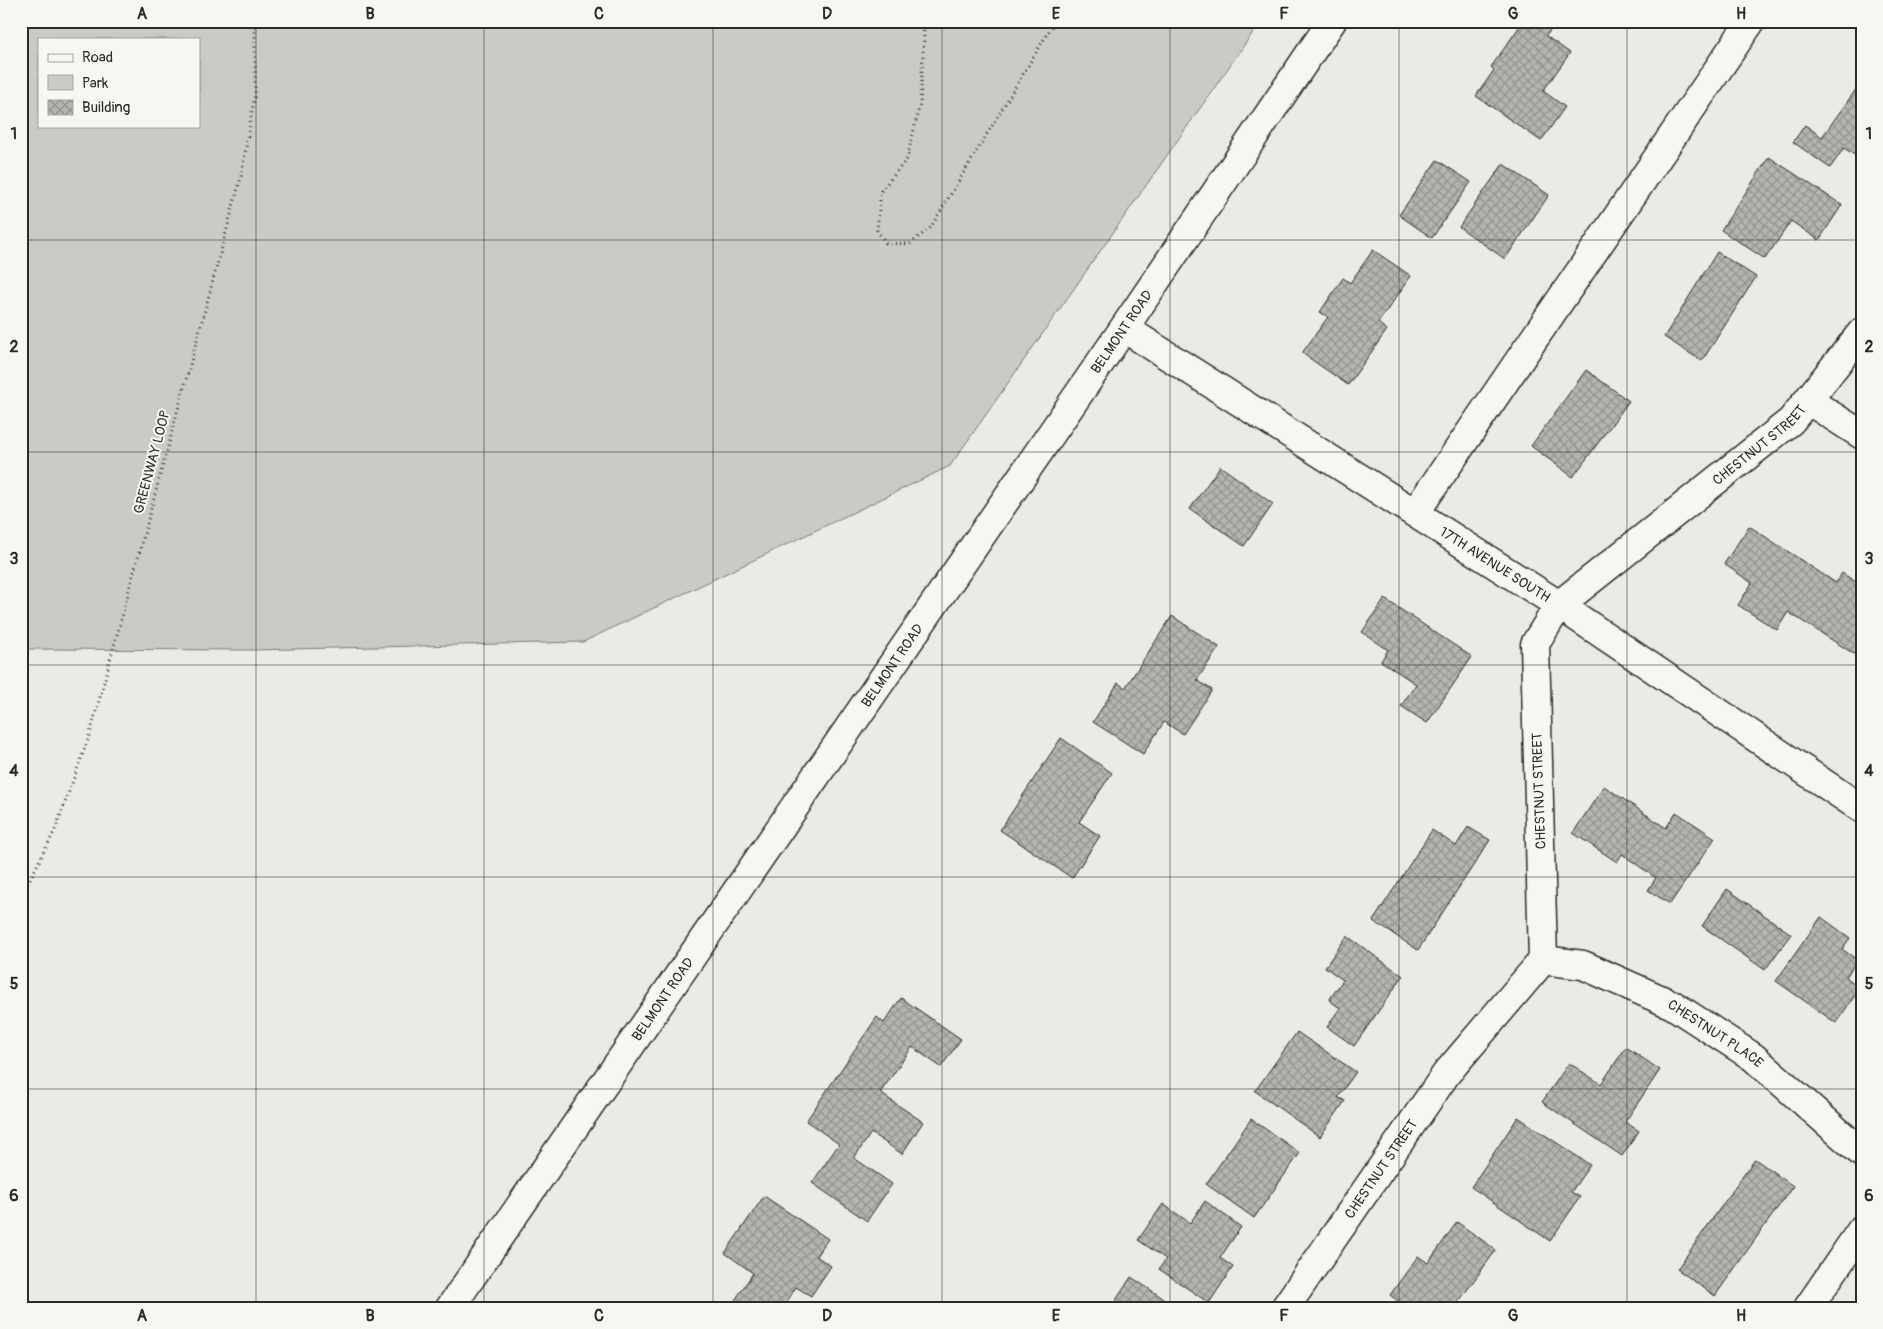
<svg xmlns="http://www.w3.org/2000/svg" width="1883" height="1329" viewBox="0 0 1883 1329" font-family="Pangolin,sans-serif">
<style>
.green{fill:#cacac7;stroke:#7a7a79;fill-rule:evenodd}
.building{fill:url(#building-cross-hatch);stroke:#2b2b2b}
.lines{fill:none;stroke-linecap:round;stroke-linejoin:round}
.minor-casing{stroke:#2b2b2b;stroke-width:31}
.path{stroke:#2b2b2b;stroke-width:3;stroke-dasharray:1 4;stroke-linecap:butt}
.minor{stroke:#f6f6f2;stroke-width:28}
.grid{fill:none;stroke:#2b2b2b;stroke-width:1;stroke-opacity:0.55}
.labels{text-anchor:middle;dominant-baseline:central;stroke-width:4;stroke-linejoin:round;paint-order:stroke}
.street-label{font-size:14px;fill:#2b2b2b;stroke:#f6f6f2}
.neatline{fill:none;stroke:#2b2b2b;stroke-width:2}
.grid-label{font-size:16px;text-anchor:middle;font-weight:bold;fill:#2b2b2b}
</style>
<defs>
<pattern id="building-cross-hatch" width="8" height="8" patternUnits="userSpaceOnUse" patternTransform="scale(1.25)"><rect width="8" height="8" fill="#b4b4b1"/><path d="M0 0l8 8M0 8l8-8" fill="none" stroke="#939390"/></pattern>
</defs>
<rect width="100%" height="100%" fill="#eaeae6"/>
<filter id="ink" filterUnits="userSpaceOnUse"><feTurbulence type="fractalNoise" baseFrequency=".02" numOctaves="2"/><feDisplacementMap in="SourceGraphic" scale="10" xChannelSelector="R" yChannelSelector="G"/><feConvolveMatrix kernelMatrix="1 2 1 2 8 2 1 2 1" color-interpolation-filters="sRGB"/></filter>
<g filter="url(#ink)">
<path class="green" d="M21,21H1261L950,466L583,642L252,650L21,649ZM39,39H199V126H39Z"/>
<g class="building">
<path d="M1514,21H1557L1546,36L1570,53L1543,91L1565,107L1541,141L1476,96L1494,70L1491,67L1520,26Z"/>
<path d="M1862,81V160L1844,148L1830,168L1793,142L1805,125L1822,137Z"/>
<path d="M1769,157L1842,205L1819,240L1791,221L1765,259L1721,230Z"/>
<path d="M1437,160L1471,182L1432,238L1399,215Z"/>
<path d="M1503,164L1549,195L1505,259L1459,227Z"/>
<path d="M1373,250L1411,276L1378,323L1387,330L1348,385L1302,353L1328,317L1320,312L1343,278L1350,283Z"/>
<path d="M1717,252L1756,277L1702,361L1664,337Z"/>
<path d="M1586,370L1629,401L1573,477L1531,446Z"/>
<path d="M1220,466L1273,504L1244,546L1190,509Z"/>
<path d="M1749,526L1836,583L1842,573L1862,586V659L1788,612L1777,630L1738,605L1752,583L1724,564Z"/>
<path d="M1385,599L1472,657L1427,723L1401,706L1416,684L1381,661L1388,650L1362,632Z"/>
<path d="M1172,616L1219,647L1197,680L1212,690L1183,734L1164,722L1143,754L1093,722L1118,683L1125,688Z"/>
<path d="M1061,738L1112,773L1079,822L1100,836L1072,878L1000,830Z"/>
<path d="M1604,786L1666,828L1676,812L1715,838L1670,904L1648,890L1656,878L1622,854L1617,862L1573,833Z"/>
<path d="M1468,827L1490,840L1418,950L1373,921L1432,830L1456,846Z"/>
<path d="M1727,889L1791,934L1765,970L1702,926Z"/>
<path d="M1821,917L1850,938L1842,949L1857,960L1846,977L1860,988L1836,1023L1776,981Z"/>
<path d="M1347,936L1403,976L1354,1046L1327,1027L1340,1008L1329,1000L1343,980L1325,967Z"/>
<path d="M901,998L961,1039L941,1067L912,1047L880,1093L923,1122L902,1154L871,1133L854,1158L892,1184L867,1221L812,1183L839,1144L806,1121L877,1017L884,1023Z"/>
<path d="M1297,1032L1356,1072L1338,1097L1345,1101L1320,1137L1255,1091Z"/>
<path d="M1626,1047L1660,1070L1625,1122L1639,1131L1622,1156L1542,1102L1569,1063L1601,1084Z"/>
<path d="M1518,1117L1590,1165L1571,1192L1580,1197L1550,1241L1471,1187Z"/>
<path d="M1251,1119L1300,1153L1254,1218L1206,1184Z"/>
<path d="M1755,1159L1793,1186L1715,1296L1677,1269Z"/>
<path d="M764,1196L828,1239L816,1256L831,1266L811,1296L796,1287L783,1308H730L753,1273L725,1253Z"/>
<path d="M1205,1201L1241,1227L1220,1258L1233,1267L1209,1303L1159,1269L1166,1259L1138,1240L1163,1204L1190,1223Z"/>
<path d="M1457,1222L1496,1250L1454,1308H1407L1390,1295L1418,1256L1428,1263Z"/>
<path d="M1131,1277L1178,1308H1111Z"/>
</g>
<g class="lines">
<g class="minor-casing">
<g id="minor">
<path id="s1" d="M1124,328L1559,605L1862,809"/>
<path d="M1809,401L1862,435"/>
<path d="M1415,513L1751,21"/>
<path id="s2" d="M1543,960L1583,965L1673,1005L1753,1057L1862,1153"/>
<path id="s3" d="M450,1308L1124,328L1332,21"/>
<path id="s4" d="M1285,1308L1446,1074L1543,960L1535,644L1559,605L1791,421L1862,332"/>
<path d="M1808,1308L1862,1229"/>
</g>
</g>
<g class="path">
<path d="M923,21L924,38L920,104L907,159L881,191L877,230L886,243L910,244L931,227L1055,21"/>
<path d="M21,897L55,830L90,734L241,177L255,94V21"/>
</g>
<use href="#minor" class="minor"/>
</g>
</g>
<path class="grid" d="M256,21V1308M484,21V1308M713,21V1308M942,21V1308M1170,21V1308M1399,21V1308M1627,21V1308M21,240H1862M21,452H1862M21,665H1862M21,877H1862M21,1089H1862"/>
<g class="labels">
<g class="street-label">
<text stroke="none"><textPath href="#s3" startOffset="1185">BELMONT ROAD</textPath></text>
<text stroke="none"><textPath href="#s4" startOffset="1052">CHESTNUT STREET</textPath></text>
<text transform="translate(152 462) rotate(-75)">GREENWAY LOOP</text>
<text stroke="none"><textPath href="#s1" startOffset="440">17TH AVENUE SOUTH</textPath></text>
<text stroke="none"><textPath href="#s3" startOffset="780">BELMONT ROAD</textPath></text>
<text transform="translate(1539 791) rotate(-92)">CHESTNUT STREET</text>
<text stroke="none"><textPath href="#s3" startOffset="375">BELMONT ROAD</textPath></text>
<text stroke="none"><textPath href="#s2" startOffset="190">CHESTNUT PLACE</textPath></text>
<text stroke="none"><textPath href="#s4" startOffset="169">CHESTNUT STREET</textPath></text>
</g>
</g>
<rect width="1883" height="1329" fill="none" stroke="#f6f6f2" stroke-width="55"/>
<rect x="38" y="38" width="162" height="90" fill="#f6f6f2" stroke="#a5a5a2"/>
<rect x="48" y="54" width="25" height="8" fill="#f6f6f2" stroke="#a5a5a2"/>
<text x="82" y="62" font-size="15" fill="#2b2b2b">Road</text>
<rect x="48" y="75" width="25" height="15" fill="#cacac7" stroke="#a5a5a2"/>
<text x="82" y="88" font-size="15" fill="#2b2b2b">Park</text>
<rect x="48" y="100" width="25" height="15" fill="url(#building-cross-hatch)" stroke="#a5a5a2"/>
<text x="82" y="112" font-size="15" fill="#2b2b2b">Building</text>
<rect x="28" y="28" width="1828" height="1274" class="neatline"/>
<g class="grid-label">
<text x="142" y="19">A</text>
<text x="370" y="19">B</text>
<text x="599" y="19">C</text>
<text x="827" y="19">D</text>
<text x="1056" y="19">E</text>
<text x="1284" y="19">F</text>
<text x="1513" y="19">G</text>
<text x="1741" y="19">H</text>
<text x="14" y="139">1</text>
<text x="1869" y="139">1</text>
<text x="14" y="352">2</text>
<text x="1869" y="352">2</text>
<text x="14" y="564">3</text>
<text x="1869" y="564">3</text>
<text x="14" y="776">4</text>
<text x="1869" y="776">4</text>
<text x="14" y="989">5</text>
<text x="1869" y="989">5</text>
<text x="14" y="1201">6</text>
<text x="1869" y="1201">6</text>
<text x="142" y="1321">A</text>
<text x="370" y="1321">B</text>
<text x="599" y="1321">C</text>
<text x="827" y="1321">D</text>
<text x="1056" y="1321">E</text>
<text x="1284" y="1321">F</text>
<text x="1513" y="1321">G</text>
<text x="1741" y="1321">H</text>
</g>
</svg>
